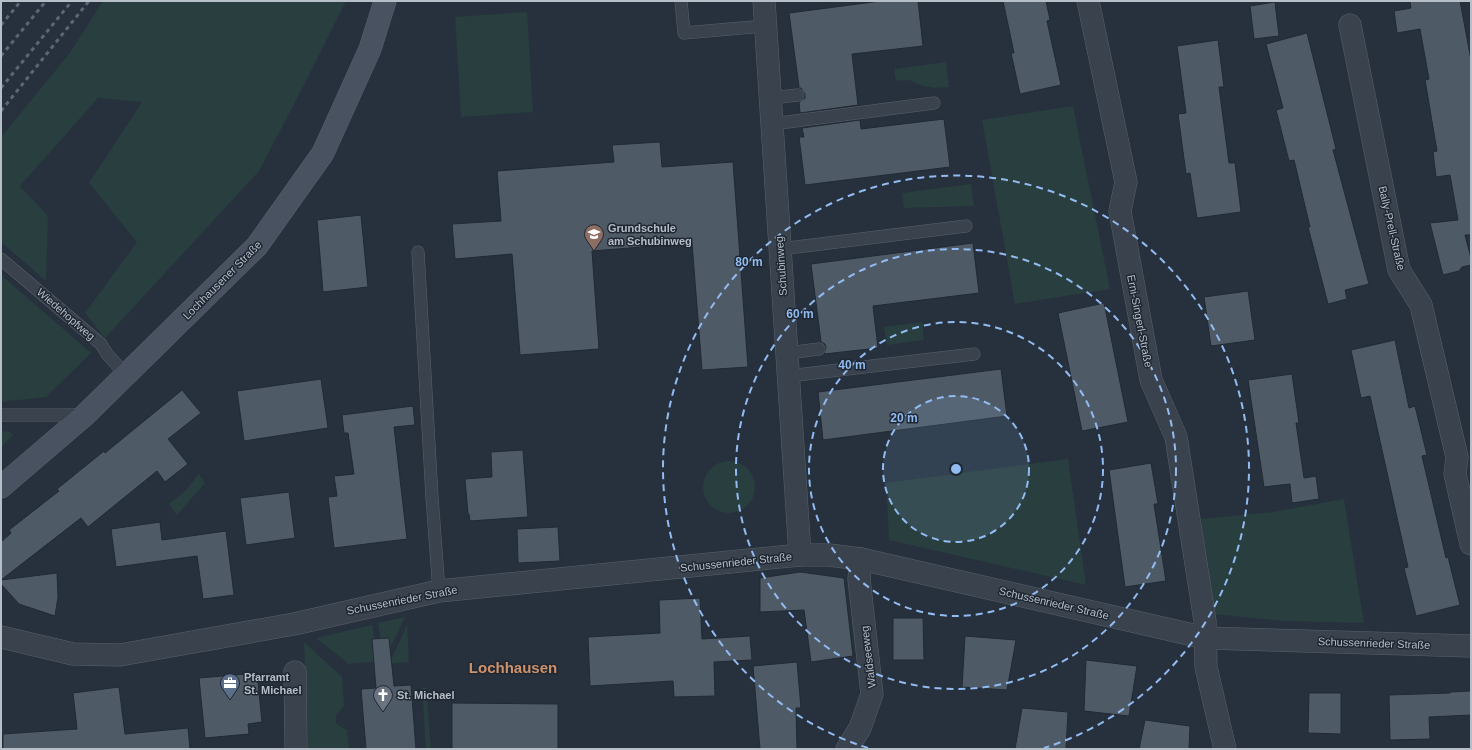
<svg xmlns="http://www.w3.org/2000/svg" width="1472" height="750" viewBox="0 0 1472 750" font-family="Helvetica,sans-serif">
<style>
.green{fill:#293e3f}
.building{fill:#4f5a67;stroke:#212a34}
.lines{fill:none;stroke-linecap:round;stroke-linejoin:round}
.service-casing{stroke:#58616b;stroke-width:13}
.minor-casing{stroke:#58616b;stroke-width:23}
.secondary-casing{stroke:#58616b;stroke-width:23}
.service{stroke:#3a434d;stroke-width:12}
.minor{stroke:#3a434d;stroke-width:22}
.secondary{stroke:#485260;stroke-width:22}
.rail{stroke:#5c6774;stroke-width:3;stroke-dasharray:4 4;stroke-linecap:butt}
.ring{fill:none;stroke:#92bbf1;stroke-width:2;stroke-dasharray:7 5}
.labels{text-anchor:middle;dominant-baseline:central;stroke-width:3;stroke-linejoin:round;paint-order:stroke}
.poi-label{font-size:11px;font-weight:bold;fill:#b6bec8;stroke:#1f2832;text-anchor:start}
.street-label{font-size:11px;fill:#b6bec8;stroke:#1f2832}
.district-label{font-size:15px;font-weight:bold;fill:#ce926b;stroke:#1f2832}
.centre{fill:#92bbf1;stroke:#1f2832;stroke-width:2}
.ring-label{font-size:12px;text-anchor:middle;font-weight:bold;fill:#92bbf1;stroke:#1f2832;stroke-width:3;stroke-linejoin:round;paint-order:stroke}
</style>
<rect width="100%" height="100%" fill="#26313d"/>
<g class="green">
<path d="M103,1H346L302,89L259,171L105,338L85,313L137,242L89,183L142,102L98,98L20,186L48,216L46,281L1,242V137L69,54Z"/>
<path d="M527,12L533,112L461,117L455,17Z"/>
<path d="M946,62L949,87L936,88L923,86L909,80L896,81L894,69Z"/>
<path d="M1073,106L1110,289L1015,304L982,120Z"/>
<path d="M971,184L974,206L904,208L902,193Z"/>
<path d="M1,275L91,353L46,397L1,402Z"/>
<path d="M922,322L924,340L887,345L884,327Z"/>
<path d="M5,431L10,432L13,435L1,447V432Z"/>
<path d="M1068,459L1086,585L889,540L886,483Z"/>
<circle cx="729" cy="487" r="26"/>
<path d="M199,474L205,483L177,515L169,504L186,490Z"/>
<path d="M1344,499L1364,623L1284,621L1211,614L1201,519L1272,512Z"/>
<path d="M405,617L384,661L378,623Z"/>
<path d="M372,625L379,661L349,664L316,638Z"/>
<path d="M407,625L409,662L389,664Z"/>
<path d="M304,642L342,677L344,706L336,715V724L347,730L349,749H308Z"/>
<path d="M422,688H426L431,749H426Z"/>
</g>
<g class="building">
<path d="M881,1H918L923,46L852,54L858,105L800,113L799,102L805,98V94L801,88H797L799,87L789,13Z"/>
<path d="M1003,1H1046L1050,20L1047,21L1061,85L1020,94L1011,53H1014Z"/>
<path d="M1410,1H1460L1471,60V235H1465L1471,258V265L1462,267L1459,271L1443,275L1430,223L1458,220L1450,175L1436,177L1433,152L1437,151L1425,80L1429,79L1420,29L1397,33L1394,11L1411,8Z"/>
<path d="M1275,2L1279,36L1254,39L1250,6Z"/>
<path d="M1307,33L1336,149L1333,150L1369,284L1345,290L1347,299L1328,304L1308,227H1310L1294,160L1289,161L1276,110L1283,108L1266,44Z"/>
<path d="M1218,40L1224,87H1219L1229,163H1235L1241,212L1197,218L1190,173L1186,174L1178,114L1186,113L1177,46Z"/>
<path d="M944,119L950,167L805,185L799,137H804L802,128L860,120L861,129Z"/>
<path d="M660,142L662,167L733,162L748,367L702,370L692,243L592,251L599,349L520,355L512,254L455,259L452,224L501,221L497,171L614,162L612,145Z"/>
<path d="M361,215L368,287L323,292L317,220Z"/>
<path d="M973,243L979,293L873,306L878,348L824,354L826,348L825,344L821,342L811,264Z"/>
<path d="M1248,291L1255,340L1211,346L1204,297Z"/>
<path d="M1104,303L1128,422L1082,431L1058,313Z"/>
<path d="M1395,340L1409,408L1415,406L1427,455L1422,456L1446,558L1448,557L1460,605L1416,616L1404,568L1408,567L1370,396L1361,398L1351,350Z"/>
<path d="M1001,369L1007,416L823,440L818,392Z"/>
<path d="M1292,374L1299,423H1296L1304,478L1316,476L1319,499L1292,503L1290,484L1264,487L1248,380Z"/>
<path d="M321,379L328,428L244,441L237,391Z"/>
<path d="M182,390L201,413L168,439L188,464L165,482L157,471L88,527L81,518L1,580L57,573L58,597L55,616L19,604L1,584V542L11,533L9,530L59,491L57,489L104,451L105,453Z"/>
<path d="M413,406L415,425L394,427L407,539L334,548L328,497L337,496L334,476L354,474L348,433H344L342,415Z"/>
<path d="M523,450L528,517L470,521L469,514H468L465,479L492,477L491,452Z"/>
<path d="M1151,463L1158,504H1154L1166,581L1125,587L1109,470Z"/>
<path d="M289,492L295,538L246,545L240,498Z"/>
<path d="M160,522L162,540L226,531L234,595L203,599L197,556L116,567L111,529Z"/>
<path d="M558,527L560,561L518,563L517,529Z"/>
<path d="M800,572L844,578L853,656L811,662L804,610L760,612V578Z"/>
<path d="M700,598L702,639L750,636L752,660L714,662L715,696L674,697L673,681L590,686L588,637L660,633L659,600Z"/>
<path d="M893,618H923L924,660H893Z"/>
<path d="M965,636L1016,640L1007,690L962,687Z"/>
<path d="M389,638L394,686L411,685L416,749H366L361,689L376,688L372,639Z"/>
<path d="M1086,660L1137,666L1129,716L1084,711Z"/>
<path d="M797,662L801,708H796L797,749H760L753,666Z"/>
<path d="M257,673L262,722L248,724L249,734L205,738L199,678Z"/>
<path d="M119,687L125,734L188,728L190,749H3V734L77,729L73,693Z"/>
<path d="M1471,691V715L1429,717L1430,739L1390,740L1389,695L1450,693V692Z"/>
<path d="M1309,693H1341V734L1308,733Z"/>
<path d="M452,703L558,704V749H452Z"/>
<path d="M1022,708L1068,712L1066,749H1015Z"/>
<path d="M1145,720L1190,726L1189,749H1139Z"/>
</g>
<g class="lines">
<g class="service-casing">
<g id="service">
<path d="M681,1L684,33L765,26"/>
<path d="M770,98L798,95"/>
<path d="M772,124L934,103"/>
<path d="M780,249L966,226"/>
<path d="M418,252L432,497L439,591"/>
<path d="M1,259L101,344L107,354L126,375"/>
<path d="M787,353L819,349"/>
<path d="M788,376L974,354"/>
<path d="M1,415H84"/>
</g>
</g>
<g class="minor-casing">
<g id="minor">
<path d="M764,1L800,555"/>
<path d="M1088,1L1126,182L1120,211L1151,380L1176,437L1205,621L1206,667L1225,749"/>
<path d="M1350,25L1399,270L1421,305L1457,457L1455,474L1471,544"/>
<path d="M1,637L73,654L120,655L294,624L439,591L800,555H829L861,559L1206,638L1471,646"/>
<path d="M295,672L296,749"/>
<path d="M847,749L860,728L872,694L859,579L861,559"/>
</g>
</g>
<g class="secondary-casing">
<path id="secondary" d="M1,487L85,415L257,246L323,153L370,49L385,1"/>
</g>
<use href="#service" class="service"/>
<use href="#minor" class="minor"/>
<use href="#secondary" class="secondary"/>
<g class="rail">
<path d="M1,25L21,1"/>
<path d="M1,56L46,1"/>
<path d="M1,88L72,1"/>
<path d="M1,111L89,1"/>
</g>
</g>
<circle cx="956" cy="469" r="73" fill="#92bbf1" fill-opacity=".12"/>
<g class="ring">
<circle cx="956" cy="469" r="73"/>
<circle cx="956" cy="469" r="147"/>
<circle cx="956" cy="469" r="220"/>
<path d="M868 748A293 293 0 1 1 1044 748"/>
</g>
<defs>
<g id="school-pin" transform="scale(1)"><path d="M0 17L-7.5 6A9.5 9.5 0 1 1 7.5 6Z" fill="#8d6e63" stroke="#1f2832"/><path d="M0-5L7-2L0 1L-7-2ZM-4 1L0 2.5L4 1V4Q0 6-4 4Z" fill="#fff"/></g>
<g id="office-pin" transform="scale(1)"><path d="M0 17L-7.5 6A9.5 9.5 0 1 1 7.5 6Z" fill="#5c6f8a" stroke="#1f2832"/><path d="M-6-3h4V-5.5h4V-3h4V5H-6ZM-1-4.5V-3h2v-1.5ZM-6 0V1H6V0Z" fill="#fff"/></g>
<g id="church-pin" transform="scale(1)"><path d="M0 17L-7.5 6A9.5 9.5 0 1 1 7.5 6Z" fill="#6b7280" stroke="#1f2832"/><path d="M-1.2-6h2.4v3.5h3.3v2.4h-3.3V6h-2.4V-.1h-3.3v-2.4h3.3Z" fill="#fff"/></g>
</defs>
<g fill-rule="evenodd">
<use href="#school-pin" x="594" y="234"/>
<use href="#office-pin" x="230" y="683"/>
<use href="#church-pin" x="383" y="695"/>
</g>
<g class="labels">
<g class="poi-label">
<text x="608" y="228">Grundschule<tspan x="608" dy="13">am Schubinweg</tspan></text>
<text x="244" y="677">Pfarramt<tspan x="244" dy="13">St. Michael</tspan></text>
<text x="397" y="695">St. Michael</text>
</g>
<g class="street-label">
<text transform="translate(1392 228) rotate(77)">Bally-Prell-Straße</text>
<text transform="translate(781 266) rotate(-94)">Schubinweg</text>
<text transform="translate(222 280) rotate(-45)">Lochhausener Straße</text>
<text transform="translate(66 314) rotate(41)">Wiedehopfweg</text>
<text transform="translate(1140 321) rotate(79)">Erni-Singerl-Straße</text>
<text transform="translate(736 562) rotate(-6)">Schussenrieder Straße</text>
<text transform="translate(402 600) rotate(-11)">Schussenrieder Straße</text>
<text transform="translate(1054 603) rotate(13)">Schussenrieder Straße</text>
<text transform="translate(1374 643) rotate(2)">Schussenrieder Straße</text>
<text transform="translate(868 657) rotate(-97)">Waldseeweg</text>
</g>
<g class="district-label">
<text x="513" y="667">Lochhausen</text>
</g>
</g>
<circle cx="956" cy="469" r="6" class="centre"/>
<g class="ring-label">
<text x="749" y="266">80 m</text>
<text x="800" y="318">60 m</text>
<text x="852" y="369">40 m</text>
<text x="904" y="422">20 m</text>
</g>
<rect width="1472" height="750" fill="none" stroke="#b6bec8" stroke-width="4"/>
</svg>
